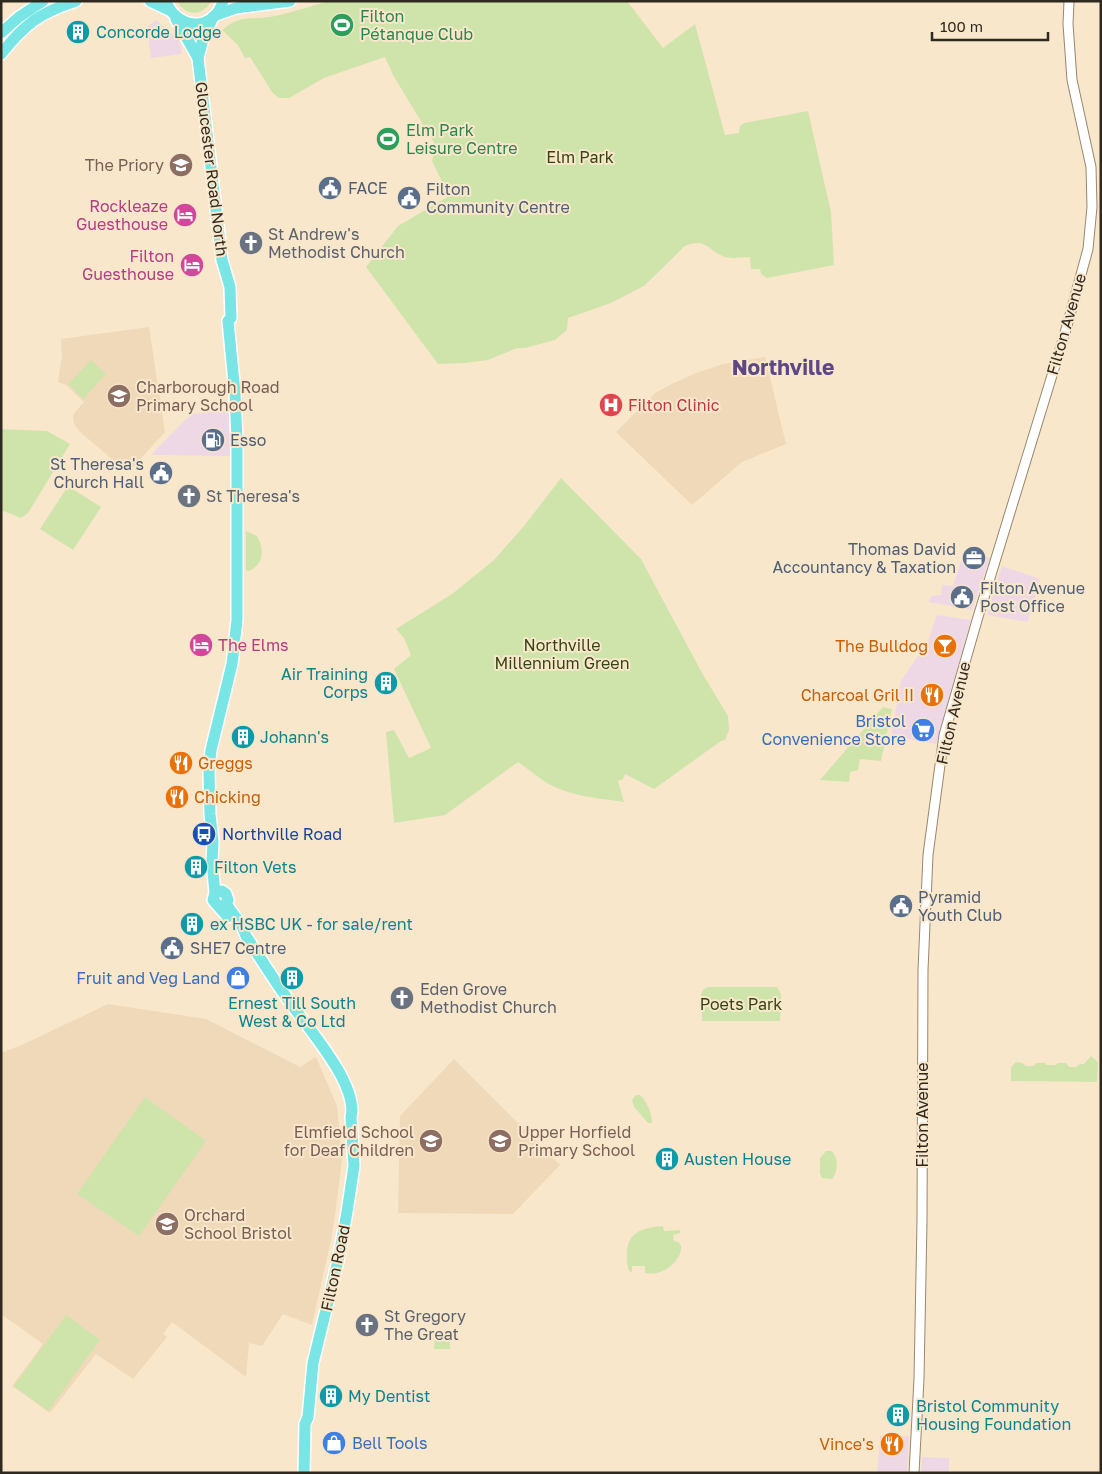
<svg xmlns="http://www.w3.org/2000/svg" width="1102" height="1474" viewBox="0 0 1102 1474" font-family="'Golos Text',sans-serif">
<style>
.commercial{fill:#efd8e5}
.built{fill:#f0d9b8}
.green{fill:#cfe4ab}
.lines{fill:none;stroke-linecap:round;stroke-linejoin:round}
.minor-casing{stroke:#98876f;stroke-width:11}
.major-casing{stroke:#fff;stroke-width:14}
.minor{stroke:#fff;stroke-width:9}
.major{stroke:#79e6e5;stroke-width:11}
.labels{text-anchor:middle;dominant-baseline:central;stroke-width:4;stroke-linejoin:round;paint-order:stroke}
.leisure-label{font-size:16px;fill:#27864d;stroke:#f9e7cc;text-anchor:start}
.culture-label{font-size:16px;fill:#0d838f;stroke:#f9e7cc;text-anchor:start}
.park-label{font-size:16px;fill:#354510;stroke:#f9e7cc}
.education-label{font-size:16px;fill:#785e54;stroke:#f9e7cc;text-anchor:start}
.street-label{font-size:16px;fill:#30291f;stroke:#f9e7cc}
.service-label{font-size:16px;fill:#4e5e75;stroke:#f9e7cc;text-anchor:start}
.hotel-label{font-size:16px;fill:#b23c85;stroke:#f9e7cc;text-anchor:end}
.worship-label{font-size:16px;fill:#5b616d;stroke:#f9e7cc;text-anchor:start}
.health-label{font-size:16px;fill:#be3a42;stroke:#f9e7cc;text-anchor:start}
.food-label{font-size:16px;fill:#c56008;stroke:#f9e7cc;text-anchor:end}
.shop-label{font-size:16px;fill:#366cbe;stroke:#f9e7cc;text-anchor:end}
.transit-label{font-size:16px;fill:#164399;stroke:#f9e7cc;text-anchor:start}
.district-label{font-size:21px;font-weight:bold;fill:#5d4785;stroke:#f9e7cc}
</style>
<rect width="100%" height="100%" fill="#f9e7cc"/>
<g class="commercial">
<path d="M156,20L179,40L182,54L151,58L147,27Z"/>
<path d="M229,410L230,456L151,455L184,421L193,414Z"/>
<path d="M965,549L990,558L972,610L929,602L931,596L941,595L942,585L953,586Z"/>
<path d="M1002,566L1040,579L1028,622L987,615Z"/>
<path d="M937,615L971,620L936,744L891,736L901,681L928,641Z"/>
<path d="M880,1436H909L907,1473H877Z"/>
<path d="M922,1457L949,1458V1473H921Z"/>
</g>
<g class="built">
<path d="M149,327L165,432L130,470H125L79,431L74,424L73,415L84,402L66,385L58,382L62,356L61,339Z"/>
<path d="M765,357L786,444L742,462L692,505L616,432L655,393L672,384L696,373L723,364Z"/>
<path d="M108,1004L206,1019L300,1067L316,1057L337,1106L342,1160L336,1208L331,1240L312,1325L283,1314L262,1346L249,1343L246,1377L172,1322L163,1334L167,1337L133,1379L96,1354L50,1413L12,1386L43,1344L1,1314V1053L24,1044Z"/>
<path d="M454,1059L560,1165L513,1214L398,1213L400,1116Z"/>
</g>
<g class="green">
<path d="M177,1H211C203,17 185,16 177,1Z"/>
<path d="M329,1H627L663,48L695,24L725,135L739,133L740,126L744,123L808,111L831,212L834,265L767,278L761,274L760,269H751L750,257C743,257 732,259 725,257C708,251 706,237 685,246L644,286L611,303L568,318L567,330L555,340L525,348H517L488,360L465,363L438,364L366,267L398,226L449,196L432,161L436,146L393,75L385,57L324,78L289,98H279L272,92L250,57L245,58L238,45L222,30C242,13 253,21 275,16C293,12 311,6 329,1Z"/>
<path d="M91,360L106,374L83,399L68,384Z"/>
<path d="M1,429L47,431L70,444L28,513L21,518L1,510Z"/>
<path d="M561,478L641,559L702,673L728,716L729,730L725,740L721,741L654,789L625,774L623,779L618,781L624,802C597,798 567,796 544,781C535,775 527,768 518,762L445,815L394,823L386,732L394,730L409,758L431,748L394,669L411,655L404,638L396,629L452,594L494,560L524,526Z"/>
<path d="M68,486L101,507L73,550L40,529Z"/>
<path d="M246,531L257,536C265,550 264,564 249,571L246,570Z"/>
<path d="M883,707L892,709L881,761L860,759L858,770L850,772L849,782L820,780Z"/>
<path d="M708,987H777L781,994L780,1021H702L701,994L703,990Z"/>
<path d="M1091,1056L1098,1062L1097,1082L1011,1081V1067L1016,1062L1022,1063L1026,1066H1033L1037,1063H1045L1046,1065H1056L1058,1063H1066L1069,1067H1076L1080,1064H1084Z"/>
<path d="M636,1095H640C647,1101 652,1114 652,1123H648L634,1107L632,1100Z"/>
<path d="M145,1097L206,1141L139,1236L77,1194Z"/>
<path d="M826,1151H831C839,1157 838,1172 832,1179L822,1178L820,1173V1158Z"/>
<path d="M663,1226L664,1231L680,1230V1233L673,1235L674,1241C693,1243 671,1279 645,1273V1266H632V1272L629,1271C627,1266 627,1261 627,1255C627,1231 643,1228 663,1226Z"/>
<path d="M66,1315L100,1340L48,1411L14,1386Z"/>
<path d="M435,1332H450V1349H434Z"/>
</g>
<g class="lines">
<g class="minor-casing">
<path id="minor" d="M914,1473L919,1379L922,1221L923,970L928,855L944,735L978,617L1065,333L1088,249L1092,207L1091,167L1072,80L1068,24L1069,1"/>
</g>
<g class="major-casing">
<g id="major">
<path d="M150,1L169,10"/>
<path d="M166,1C176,30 214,33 223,1"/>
<path d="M216,15L236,8L290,1"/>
<path d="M213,17L203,39L198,58L222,260L230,287L231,318L228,321L235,393L237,440V620L232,664L211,750L209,771L210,814L213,842L212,861L215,893"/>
<path d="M176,19L198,58"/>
<path d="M1,33L19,17L43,1"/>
<path d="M1,54C25,24 39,13 76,1"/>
<path d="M226,904L242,926L246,936C260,958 274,980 289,1001C307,1027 359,1085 351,1117L354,1166L347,1212L338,1261L313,1363L308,1417L305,1424L304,1473"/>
<path d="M219,906H224L228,900L226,894L222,891L215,893L213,900L228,917"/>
</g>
</g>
<use href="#minor" class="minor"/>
<use href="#major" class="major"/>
</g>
<defs>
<g id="stadium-disc" transform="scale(1.25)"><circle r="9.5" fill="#2e9e5b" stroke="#f9e7cc"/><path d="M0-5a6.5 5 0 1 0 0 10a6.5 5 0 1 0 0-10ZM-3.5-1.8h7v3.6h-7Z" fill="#fff"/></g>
<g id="building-disc" transform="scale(1.25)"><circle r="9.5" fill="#0f9aa8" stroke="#f9e7cc"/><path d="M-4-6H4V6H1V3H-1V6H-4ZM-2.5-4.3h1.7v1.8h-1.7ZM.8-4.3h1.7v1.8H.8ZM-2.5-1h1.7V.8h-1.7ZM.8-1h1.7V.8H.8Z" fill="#fff"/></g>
<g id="school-disc" transform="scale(1.25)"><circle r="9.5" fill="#8d6e63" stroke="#f9e7cc"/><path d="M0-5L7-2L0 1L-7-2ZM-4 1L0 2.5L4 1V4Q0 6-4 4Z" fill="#fff"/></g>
<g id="civic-disc" transform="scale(1.25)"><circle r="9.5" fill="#5c6f8a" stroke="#f9e7cc"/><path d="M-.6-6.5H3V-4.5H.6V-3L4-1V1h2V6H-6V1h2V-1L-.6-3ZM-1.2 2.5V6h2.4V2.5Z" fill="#fff"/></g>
<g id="hotel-disc" transform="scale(1.25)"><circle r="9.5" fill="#d1479c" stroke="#f9e7cc"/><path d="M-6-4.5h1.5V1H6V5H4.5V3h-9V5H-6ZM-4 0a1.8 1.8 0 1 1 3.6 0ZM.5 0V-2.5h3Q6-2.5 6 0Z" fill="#fff"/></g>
<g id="church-disc" transform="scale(1.25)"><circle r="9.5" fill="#6b7280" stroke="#f9e7cc"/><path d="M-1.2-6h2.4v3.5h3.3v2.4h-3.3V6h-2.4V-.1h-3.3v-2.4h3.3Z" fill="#fff"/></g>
<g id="hospital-disc" transform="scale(1.25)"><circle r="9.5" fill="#e0444e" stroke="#f9e7cc"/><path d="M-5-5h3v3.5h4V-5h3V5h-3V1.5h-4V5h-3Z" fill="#fff"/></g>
<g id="fuel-disc" transform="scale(1.25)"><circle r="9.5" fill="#5c6f8a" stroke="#f9e7cc"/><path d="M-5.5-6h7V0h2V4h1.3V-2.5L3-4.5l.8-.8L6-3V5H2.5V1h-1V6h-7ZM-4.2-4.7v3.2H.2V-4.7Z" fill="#fff"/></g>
<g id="office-disc" transform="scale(1.25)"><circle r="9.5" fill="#5c6f8a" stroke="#f9e7cc"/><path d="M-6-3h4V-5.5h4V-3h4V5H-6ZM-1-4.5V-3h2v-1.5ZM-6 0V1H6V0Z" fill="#fff"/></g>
<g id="bar-disc" transform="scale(1.25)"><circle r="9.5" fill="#e8710a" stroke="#f9e7cc"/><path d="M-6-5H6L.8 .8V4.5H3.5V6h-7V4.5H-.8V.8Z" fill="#fff"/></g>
<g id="restaurant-disc" transform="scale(1.25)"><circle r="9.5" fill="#e8710a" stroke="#f9e7cc"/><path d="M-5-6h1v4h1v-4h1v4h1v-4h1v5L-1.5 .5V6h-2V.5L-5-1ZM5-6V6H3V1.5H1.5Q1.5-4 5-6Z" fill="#fff"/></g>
<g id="supermarket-disc" transform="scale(1.25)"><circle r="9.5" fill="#3f7fe0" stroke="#f9e7cc"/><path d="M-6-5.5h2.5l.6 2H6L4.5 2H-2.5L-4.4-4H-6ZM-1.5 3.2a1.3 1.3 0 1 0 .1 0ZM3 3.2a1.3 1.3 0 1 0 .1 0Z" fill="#fff"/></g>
<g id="bus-disc" transform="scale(1.25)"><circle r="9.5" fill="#1a4fb4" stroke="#f9e7cc"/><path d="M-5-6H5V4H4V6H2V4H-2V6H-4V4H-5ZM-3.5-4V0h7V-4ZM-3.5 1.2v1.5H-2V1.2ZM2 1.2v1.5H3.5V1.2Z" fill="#fff"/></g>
<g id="shop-disc" transform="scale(1.25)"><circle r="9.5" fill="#3f7fe0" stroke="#f9e7cc"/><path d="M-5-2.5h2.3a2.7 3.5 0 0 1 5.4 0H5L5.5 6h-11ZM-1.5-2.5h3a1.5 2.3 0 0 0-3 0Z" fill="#fff"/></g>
</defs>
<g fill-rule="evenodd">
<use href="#stadium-disc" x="342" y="25"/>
<use href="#building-disc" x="78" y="32"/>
<use href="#stadium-disc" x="388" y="139"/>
<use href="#school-disc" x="181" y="165"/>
<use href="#civic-disc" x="330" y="188"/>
<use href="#civic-disc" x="409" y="198"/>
<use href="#hotel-disc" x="185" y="215"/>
<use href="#church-disc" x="251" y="243"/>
<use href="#hotel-disc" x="192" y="265"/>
<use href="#school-disc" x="119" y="396"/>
<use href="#hospital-disc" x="611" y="405"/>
<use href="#fuel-disc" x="213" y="440"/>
<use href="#civic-disc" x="161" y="473"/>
<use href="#church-disc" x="189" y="496"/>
<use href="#office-disc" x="974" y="558"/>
<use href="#civic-disc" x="962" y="597"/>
<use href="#hotel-disc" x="201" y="645"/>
<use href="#bar-disc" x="945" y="646"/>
<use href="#building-disc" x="386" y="683"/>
<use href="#restaurant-disc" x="932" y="695"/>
<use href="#supermarket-disc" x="923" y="730"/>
<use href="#building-disc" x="243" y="737"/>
<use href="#restaurant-disc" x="181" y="763"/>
<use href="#restaurant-disc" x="177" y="797"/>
<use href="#bus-disc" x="204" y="834"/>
<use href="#building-disc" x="196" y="867"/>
<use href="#civic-disc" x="901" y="906"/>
<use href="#building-disc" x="192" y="924"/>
<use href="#civic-disc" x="172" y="948"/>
<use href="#shop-disc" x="238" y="978"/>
<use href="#building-disc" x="292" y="978"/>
<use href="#church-disc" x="402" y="998"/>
<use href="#school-disc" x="431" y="1141"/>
<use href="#school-disc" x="500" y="1141"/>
<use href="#building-disc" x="667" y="1159"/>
<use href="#school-disc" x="167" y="1224"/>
<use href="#church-disc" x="367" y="1325"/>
<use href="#building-disc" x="331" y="1396"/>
<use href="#building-disc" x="898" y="1415"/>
<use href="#shop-disc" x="334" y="1443"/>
<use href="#restaurant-disc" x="892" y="1444"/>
</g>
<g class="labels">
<g class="leisure-label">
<text x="360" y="16">Filton<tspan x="360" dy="18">Pétanque Club</tspan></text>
<text x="406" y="130">Elm Park<tspan x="406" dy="18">Leisure Centre</tspan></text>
</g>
<g class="culture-label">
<text x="96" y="32">Concorde Lodge</text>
<text x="368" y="674" text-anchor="end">Air Training<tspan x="368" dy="18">Corps</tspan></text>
<text x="260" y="737">Johann's</text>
<text x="214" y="867">Filton Vets</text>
<text x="210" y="924">ex HSBC UK - for sale/rent</text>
<text x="292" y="1003" text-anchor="middle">Ernest Till South<tspan x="292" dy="18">West &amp; Co Ltd</tspan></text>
<text x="684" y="1159">Austen House</text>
<text x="348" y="1396">My Dentist</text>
<text x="916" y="1406">Bristol Community<tspan x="916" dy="18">Housing Foundation</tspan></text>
</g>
<g class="park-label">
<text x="580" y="157">Elm Park</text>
<text x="562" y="645">Northville<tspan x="562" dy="18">Millennium Green</tspan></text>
<text x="741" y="1004">Poets Park</text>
</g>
<g class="education-label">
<text x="164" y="165" text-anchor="end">The Priory</text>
<text x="136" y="387">Charborough Road<tspan x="136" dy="18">Primary School</tspan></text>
<text x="414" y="1132" text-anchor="end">Elmfield School<tspan x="414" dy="18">for Deaf Children</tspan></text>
<text x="518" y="1132">Upper Horfield<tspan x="518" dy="18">Primary School</tspan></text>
<text x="184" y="1215">Orchard<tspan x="184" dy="18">School Bristol</tspan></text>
</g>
<g class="street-label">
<text transform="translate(212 169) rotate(83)">Gloucester Road North</text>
<text transform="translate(1066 324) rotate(-74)">Filton Avenue</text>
<text transform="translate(953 713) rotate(-77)">Filton Avenue</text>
<text transform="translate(922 1115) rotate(-90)">Filton Avenue</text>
<text transform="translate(335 1268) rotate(-78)">Filton Road</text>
</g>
<g class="service-label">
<text x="348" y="188">FACE</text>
<text x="426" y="189">Filton<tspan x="426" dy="18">Community Centre</tspan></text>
<text x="230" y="440">Esso</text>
<text x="144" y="464" text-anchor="end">St Theresa's<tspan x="144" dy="18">Church Hall</tspan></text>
<text x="956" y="549" text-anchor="end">Thomas David<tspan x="956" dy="18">Accountancy &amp; Taxation</tspan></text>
<text x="980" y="588">Filton Avenue<tspan x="980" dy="18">Post Office</tspan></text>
<text x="918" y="897">Pyramid<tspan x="918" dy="18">Youth Club</tspan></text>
<text x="190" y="948">SHE7 Centre</text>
</g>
<g class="hotel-label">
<text x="168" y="206">Rockleaze<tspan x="168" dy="18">Guesthouse</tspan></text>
<text x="174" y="256">Filton<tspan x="174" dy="18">Guesthouse</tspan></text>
<text x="218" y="645" text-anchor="start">The Elms</text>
</g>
<g class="worship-label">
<text x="268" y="234">St Andrew's<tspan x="268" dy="18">Methodist Church</tspan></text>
<text x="206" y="496">St Theresa's</text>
<text x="420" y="989">Eden Grove<tspan x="420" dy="18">Methodist Church</tspan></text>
<text x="384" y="1316">St Gregory<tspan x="384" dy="18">The Great</tspan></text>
</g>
<g class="health-label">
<text x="628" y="405">Filton Clinic</text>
</g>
<g class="food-label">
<text x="928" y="646">The Bulldog</text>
<text x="914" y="695">Charcoal Gril II</text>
<text x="198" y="763" text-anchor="start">Greggs</text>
<text x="194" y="797" text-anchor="start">Chicking</text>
<text x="874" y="1444">Vince's</text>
</g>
<g class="shop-label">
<text x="906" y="721">Bristol<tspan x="906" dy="18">Convenience Store</tspan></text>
<text x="220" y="978">Fruit and Veg Land</text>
<text x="352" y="1443" text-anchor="start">Bell Tools</text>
</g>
<g class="transit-label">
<text x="222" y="834">Northville Road</text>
</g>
<g class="district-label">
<text x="783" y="367">Northville</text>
</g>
</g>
<rect width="1102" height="1474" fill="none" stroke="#30291f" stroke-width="5"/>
<path d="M932 32v8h116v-8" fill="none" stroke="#30291f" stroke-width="2.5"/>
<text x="940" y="32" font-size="15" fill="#30291f" stroke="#f9e7cc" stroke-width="4" paint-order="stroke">100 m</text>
</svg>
